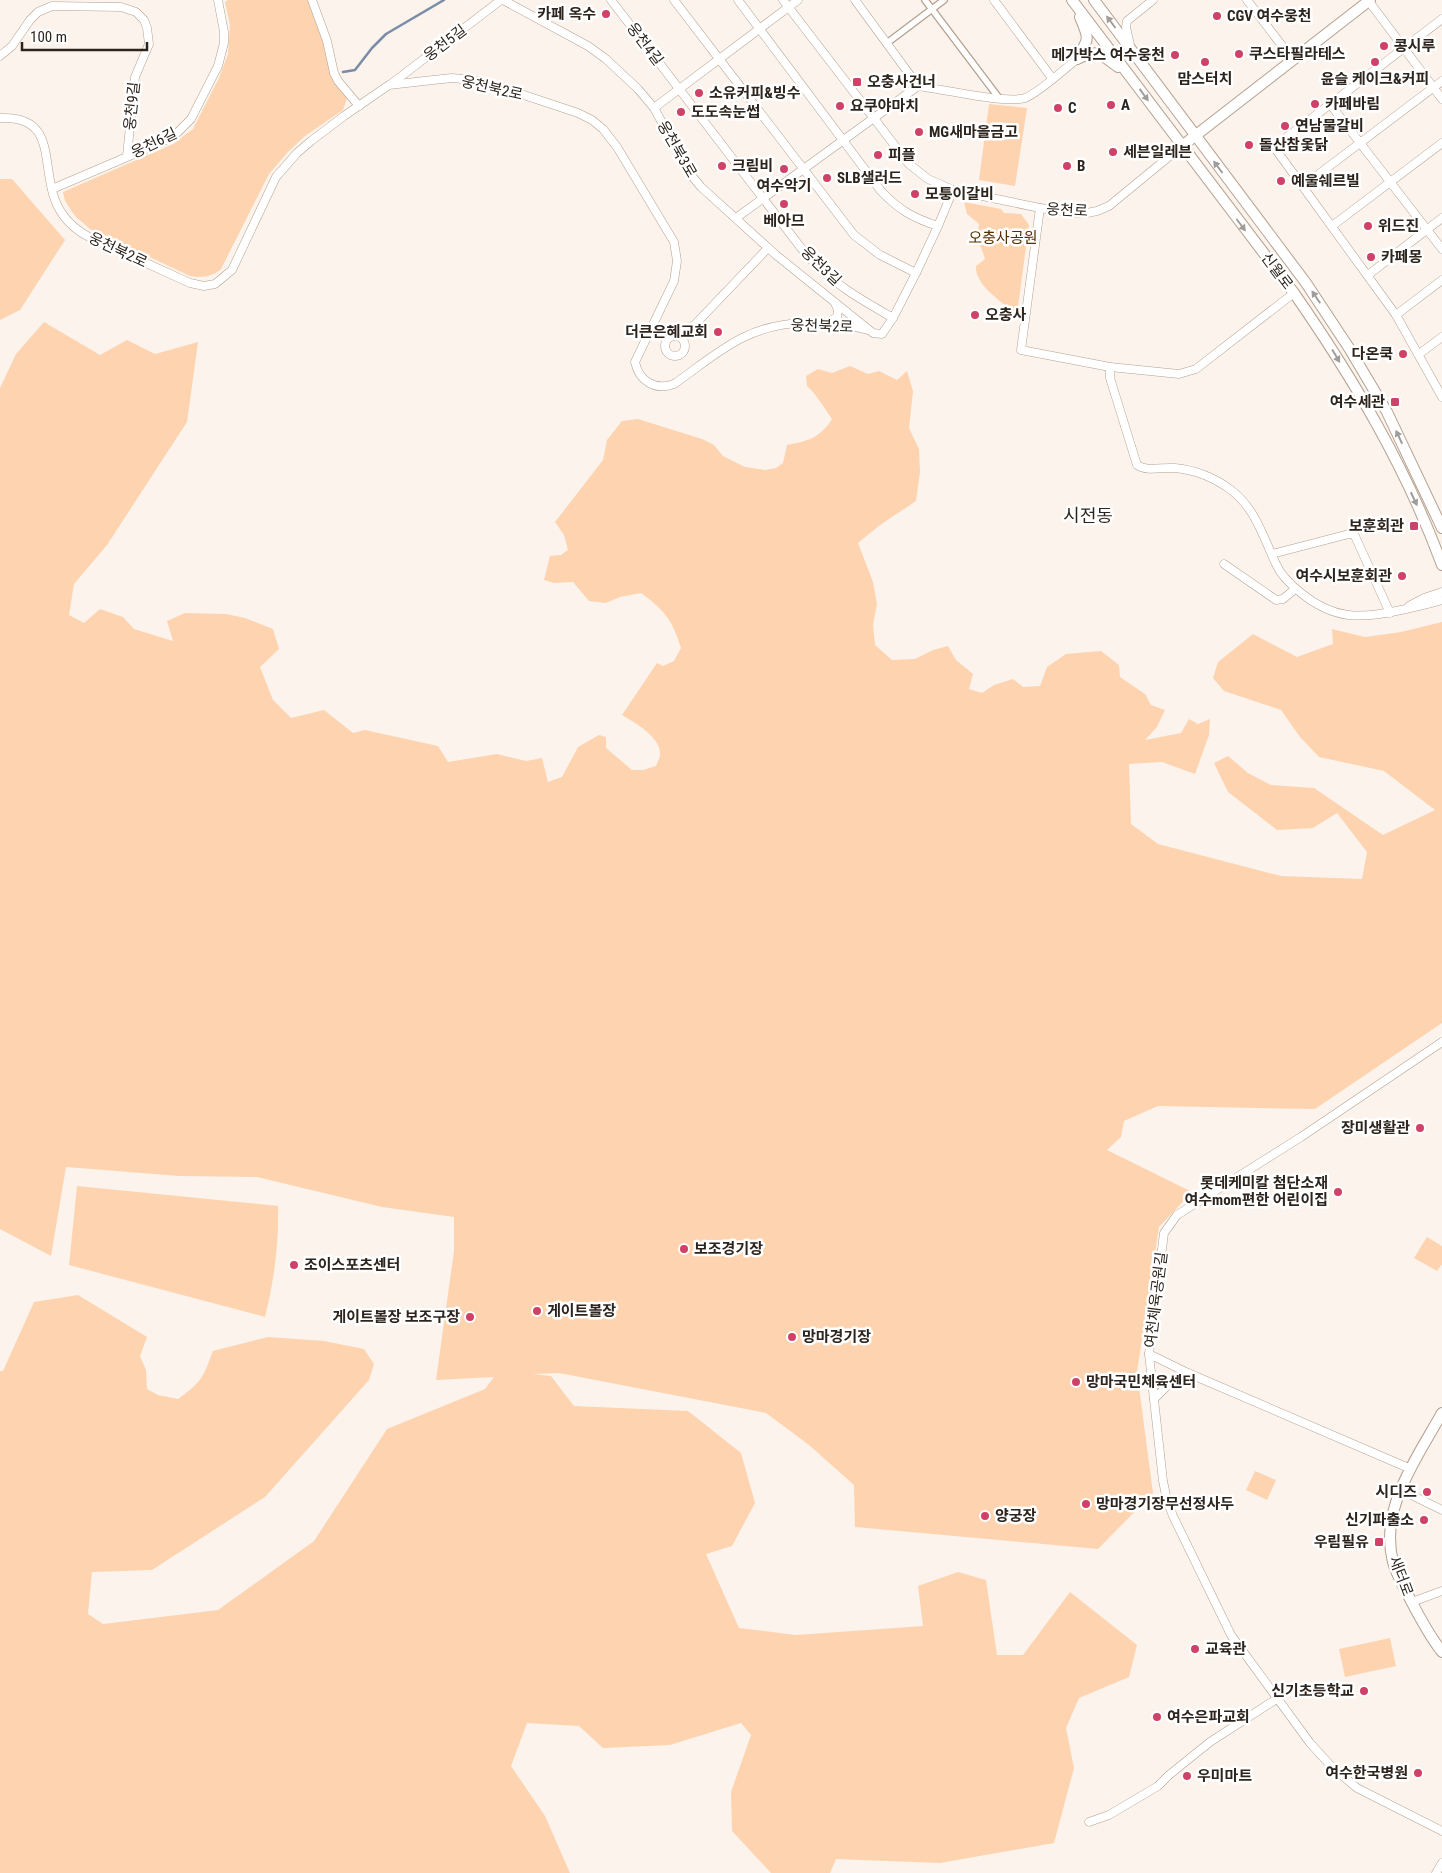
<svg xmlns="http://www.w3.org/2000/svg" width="1442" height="1873" viewBox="0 0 1442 1873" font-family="'Roboto Condensed','Noto Sans KR',sans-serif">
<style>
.green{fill:#fdd4af}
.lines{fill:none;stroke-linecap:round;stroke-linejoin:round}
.stream{stroke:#7a8ca7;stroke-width:2.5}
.pedestrian-casing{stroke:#b4a18f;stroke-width:8}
.minor-casing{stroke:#b4a18f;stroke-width:9}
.tertiary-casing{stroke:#b4a18f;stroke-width:12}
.pedestrian{stroke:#fff;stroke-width:5.5}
.minor{stroke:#fff;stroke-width:8}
.tertiary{stroke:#fff;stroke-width:10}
.oneway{fill:#a09c99}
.poi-dot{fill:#d04168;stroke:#fff;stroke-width:2}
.labels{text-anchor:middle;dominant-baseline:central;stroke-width:5;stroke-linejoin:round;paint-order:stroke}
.poi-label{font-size:15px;font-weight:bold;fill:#2c241d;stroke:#fff;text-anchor:start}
.street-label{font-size:15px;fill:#2c241d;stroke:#fff}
.park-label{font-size:15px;fill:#563000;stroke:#fff}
.quarter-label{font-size:18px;fill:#2c241d;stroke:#fff}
</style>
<rect width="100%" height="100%" fill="#fcf3ec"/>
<g class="green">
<path d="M228,0H308L347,98L343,110L305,136L288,152L269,174L221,269C212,277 202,278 190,276L90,229L75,216L65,201L63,192L173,144L193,129L219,78L228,54L230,25L225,2Z"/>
<path d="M989,104L1027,108L1015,186L979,180Z"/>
<path d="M0,179H12L65,240L20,310L0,320Z"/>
<path d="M964,202L1001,209L1004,213L1021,214L1029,225L1017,314C1004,304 974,285 976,266L985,259L977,236L979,224L967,214Z"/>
<path d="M44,322L100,355L127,340L155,354L198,342L187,422L107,545L74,584L69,615L84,623L100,609L123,617L134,629L173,641L167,621L185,613L226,614L245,618L273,629L279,649L260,667L273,700L291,718L324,710L353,733L365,730L438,746L448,762L497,754L526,761L542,758L548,782L562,777L578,747L599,735L606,737V748L632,770H643L656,766C657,763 660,758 660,755C662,738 634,722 622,715L657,663L663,666L674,661L681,648C672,619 665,611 641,593L620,597L606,603L589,601L573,582L554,583L544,580L550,556L561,555L568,550L564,535L555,522L603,460L607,440L622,421L638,419L702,439L714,445L723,456L745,467L765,470L776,468L783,463L787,445C808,441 820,438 832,419C824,408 818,396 807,386L806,376L818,369L832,373L850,366L868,374L879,371L897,380L907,371L913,391L909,428L919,449L920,472L916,501L880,525L858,543L873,582L877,604L873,624L875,645L892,660L915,659L933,650L948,646L956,660L973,674L969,689L982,693L994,685L1013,679L1023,687L1040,686L1047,667L1066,654L1101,651L1119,665L1120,677L1145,694L1151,705L1165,710L1157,727L1145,740L1181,733L1189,719L1198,724L1210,719L1209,735L1195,774L1162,762L1129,764L1131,824L1158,844L1281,876L1362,879L1367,852L1337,813L1313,828L1277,830L1228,792L1214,763L1228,756L1248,773L1271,785L1314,788L1383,835L1435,810L1384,771L1319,757L1300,737L1281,710L1224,691L1213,678L1218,662L1253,634L1297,657L1333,644L1332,629L1365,637L1401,632L1442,622V1023L1315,1109L1158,1106L1124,1121L1121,1137L1107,1150L1192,1192L1159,1227L1137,1372L1153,1493L1098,1549L855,1527L854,1485L809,1445L766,1413L559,1373L533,1374L551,1376L574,1406L688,1411L741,1453L755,1503L732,1546L706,1554L739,1628L796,1635L923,1626L918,1586L958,1572L986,1580L997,1655H1023L1070,1592L1137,1645L1129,1677L1079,1698L1066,1728L1074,1768L1054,1843L940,1863L836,1859L830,1873H771L732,1831L731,1792L751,1735L741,1723L670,1745L603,1748L579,1726L527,1723L511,1766L545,1816L570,1873H0V1371H3L34,1302L78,1295L147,1337L140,1356L146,1370L147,1389L158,1395L178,1399C202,1382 203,1377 213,1351L268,1337L324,1341L364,1349L374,1364L369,1380L265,1497L152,1570L92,1572L88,1614L103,1624L218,1610L314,1541L387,1429L485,1389L494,1377L436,1380L454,1251V1217L382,1207L257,1177L179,1176L66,1167L51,1256L0,1229V388L16,354Z"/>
<path d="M77,1186L278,1206C279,1243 274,1281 265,1317L69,1265Z"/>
<path d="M1427,1237L1442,1246V1264L1437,1271L1414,1258Z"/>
<path d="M1255,1471L1276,1480L1267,1500L1246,1490Z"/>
<path d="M1390,1638L1396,1666L1345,1677L1339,1649Z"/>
</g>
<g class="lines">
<path class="stream" d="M343,72L355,70L372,48L386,34L444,0"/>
<g class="pedestrian-casing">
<g id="pedestrian">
<path d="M925,0L999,98"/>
<path d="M887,43L944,0"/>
</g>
</g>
<g class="minor-casing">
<g id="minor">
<path d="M312,0L327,41L334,73L338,81L359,106"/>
<path d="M503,0L588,46L606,59L638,89L654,108L691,175L701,187L776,255L873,333L882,334L893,318L916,273L938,226L953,190"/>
<path d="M611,0L808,257C835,285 860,299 893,318"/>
<path d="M674,0L854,235L880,255L916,273"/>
<path d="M738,0L881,191C899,210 913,218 938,226"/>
<path d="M783,0L909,164L928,179L953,190L1040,208L1072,213H1087L1097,211L1109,206L1182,146"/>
<path d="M855,0L918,86C941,89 1007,104 1025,98C1037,94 1066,68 1077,59"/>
<path d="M994,0L1052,78"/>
<path d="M1247,0L1293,60"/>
<path d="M1368,0L1442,99"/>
<path d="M1442,19L1274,147L1396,315L1442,397"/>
<path d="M1130,45L1126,27L1127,21L1153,0"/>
<path d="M0,56L12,46L30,20L38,12L52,6L121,7L136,12L144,20L147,28L149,44L135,77L127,156"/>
<path d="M391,84L501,0"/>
<path d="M1330,104L1442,249"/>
<path d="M654,108L798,0"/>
<path d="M0,118C57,115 41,164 55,200C61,216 74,229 89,237L190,283L204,286L215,284L232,270L276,177L297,153L311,141L344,116L389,85L433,80L452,78L473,80L494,85L578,113L592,120L603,129L617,147L674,242L677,261L674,281L635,362C639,381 655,391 674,384C696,369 719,349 744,337C781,319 828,319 868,330"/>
<path d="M1303,186L1442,81"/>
<path d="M52,189L162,142L175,135L191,119L218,66L224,43V32L218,0"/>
<path d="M1040,208L1021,350L1110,367L1179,374L1196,369L1294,293"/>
<path d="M736,218L918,86"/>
<path d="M1332,226L1442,143"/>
<path d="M1368,275L1442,218"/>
<path d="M1396,315L1442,280"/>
<path d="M827,323L837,317L838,310L835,303"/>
<circle cx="675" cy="346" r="10"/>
<path d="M682,338L768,248"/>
<path d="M1419,354L1442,337"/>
<path d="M1110,367V378L1137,465C1147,472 1163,467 1175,468C1195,470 1215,478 1231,490C1256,509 1263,537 1276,564C1281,576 1291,585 1301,593C1334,620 1361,619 1401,610C1415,607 1428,604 1442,600"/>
<path d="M1272,554L1349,534H1354L1390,613"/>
<path d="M1224,564L1276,600L1283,599L1295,589"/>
<path d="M1409,606L1424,598L1442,592"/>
<path d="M1442,1042L1301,1137L1177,1215L1164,1233L1149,1354L1163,1481L1167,1500L1173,1516L1231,1635L1310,1743L1332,1767L1357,1788L1442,1831"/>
<path d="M1149,1354L1188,1373L1411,1469"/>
<path d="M1154,1399L1167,1386L1188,1373"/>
<path d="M1401,1490L1442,1510"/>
<path d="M1412,1602L1442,1591"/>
<path d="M1089,1822L1109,1815L1158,1786L1169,1775L1210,1742L1278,1698"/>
<path d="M1436,1873L1442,1863"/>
</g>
</g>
<g class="tertiary-casing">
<g id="tertiary">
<path d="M1072,0L1294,293C1353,378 1406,467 1442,565"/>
<path d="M1094,0L1306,283L1349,348L1387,412L1442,528"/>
<path d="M1077,59L1089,54L1099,53L1118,67"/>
<path d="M1077,59C1089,37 1090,41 1080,17"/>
<path d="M1182,146L1370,0"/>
<path d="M1442,1413C1417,1458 1379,1508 1393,1562C1396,1574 1403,1585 1409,1597C1419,1616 1428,1634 1442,1652"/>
</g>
</g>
<use href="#pedestrian" class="pedestrian"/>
<use href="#minor" class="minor"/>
<use href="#tertiary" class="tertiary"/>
</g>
<defs><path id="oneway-solid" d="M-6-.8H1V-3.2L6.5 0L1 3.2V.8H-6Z" transform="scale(1.25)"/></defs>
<g class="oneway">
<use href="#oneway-solid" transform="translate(1111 22) rotate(-127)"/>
<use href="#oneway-solid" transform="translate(1144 95) rotate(54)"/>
<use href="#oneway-solid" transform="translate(1218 167) rotate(-127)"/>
<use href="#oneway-solid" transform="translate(1241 225) rotate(53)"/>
<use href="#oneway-solid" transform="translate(1316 297) rotate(-124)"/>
<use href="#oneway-solid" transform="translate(1336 356) rotate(59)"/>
<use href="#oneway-solid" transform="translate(1399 437) rotate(-115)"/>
<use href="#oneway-solid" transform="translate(1414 499) rotate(65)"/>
</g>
<g class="poi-dot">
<circle cx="606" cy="14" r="5"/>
<circle cx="1217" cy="16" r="5"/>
<circle cx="1384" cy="46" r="5"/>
<circle cx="1239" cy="54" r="5"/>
<circle cx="1175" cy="55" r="5"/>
<circle cx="1205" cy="62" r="5"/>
<circle cx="1375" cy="62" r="5"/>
<rect x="852" y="77" width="10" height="10" rx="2.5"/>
<circle cx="699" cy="93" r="5"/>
<circle cx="1315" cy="104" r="5"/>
<circle cx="1111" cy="105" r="5"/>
<circle cx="840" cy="106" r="5"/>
<circle cx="1058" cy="108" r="5"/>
<circle cx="681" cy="112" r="5"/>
<circle cx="1285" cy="126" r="5"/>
<circle cx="919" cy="132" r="5"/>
<circle cx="1249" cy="145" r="5"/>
<circle cx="1113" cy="152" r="5"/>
<circle cx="878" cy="155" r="5"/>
<circle cx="722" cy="166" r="5"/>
<circle cx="1067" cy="166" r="5"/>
<circle cx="784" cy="169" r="5"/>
<circle cx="827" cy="178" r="5"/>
<circle cx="1281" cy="181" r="5"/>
<circle cx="915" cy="194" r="5"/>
<circle cx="784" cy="204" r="5"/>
<circle cx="1368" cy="226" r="5"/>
<circle cx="1371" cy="257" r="5"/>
<circle cx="975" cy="315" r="5"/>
<circle cx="718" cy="332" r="5"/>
<circle cx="1403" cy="354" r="5"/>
<rect x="1390" y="397" width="10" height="10" rx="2.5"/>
<rect x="1409" y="521" width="10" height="10" rx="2.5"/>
<circle cx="1402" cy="576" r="5"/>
<circle cx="1420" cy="1128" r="5"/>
<circle cx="1338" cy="1192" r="5"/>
<circle cx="684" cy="1249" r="5"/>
<circle cx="294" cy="1265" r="5"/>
<circle cx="537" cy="1311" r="5"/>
<circle cx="470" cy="1317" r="5"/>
<circle cx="792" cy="1337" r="5"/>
<circle cx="1076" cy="1382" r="5"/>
<circle cx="1427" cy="1492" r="5"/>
<circle cx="1086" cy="1504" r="5"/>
<circle cx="985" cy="1516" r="5"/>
<circle cx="1424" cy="1520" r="5"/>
<rect x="1374" y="1537" width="10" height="10" rx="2.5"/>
<circle cx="1195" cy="1649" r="5"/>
<circle cx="1364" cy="1691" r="5"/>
<circle cx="1157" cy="1717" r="5"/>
<circle cx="1418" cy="1773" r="5"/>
<circle cx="1187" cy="1776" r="5"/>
</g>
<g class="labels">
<g class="poi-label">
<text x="596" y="14" text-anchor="end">카페 옥수</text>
<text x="1227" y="16">CGV 여수웅천</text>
<text x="1394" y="46">콩시루</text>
<text x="1249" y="54">쿠스타필라테스</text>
<text x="1165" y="55" text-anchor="end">메가박스 여수웅천</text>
<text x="1205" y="79" text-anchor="middle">맘스터치</text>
<text x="1375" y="79" text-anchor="middle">윤슬 케이크&amp;커피</text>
<text x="867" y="82">오충사건너</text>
<text x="709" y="93">소유커피&amp;빙수</text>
<text x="1325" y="104">카페바림</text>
<text x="1121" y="105">A</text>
<text x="850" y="106">요쿠야마치</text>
<text x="1068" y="108">C</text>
<text x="691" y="112">도도속눈썹</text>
<text x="1295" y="126">연남물갈비</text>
<text x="929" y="132">MG새마을금고</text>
<text x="1259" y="145">돌산참옻닭</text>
<text x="1123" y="152">세븐일레븐</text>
<text x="888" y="155">피플</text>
<text x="732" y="166">크림비</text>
<text x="1077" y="166">B</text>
<text x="837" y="178">SLB샐러드</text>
<text x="1291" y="181">예울쉐르빌</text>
<text x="784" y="186" text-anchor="middle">여수악기</text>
<text x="925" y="194">모퉁이갈비</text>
<text x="784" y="221" text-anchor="middle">베아므</text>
<text x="1378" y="226">위드진</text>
<text x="1381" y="257">카페몽</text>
<text x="985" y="315">오충사</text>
<text x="708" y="332" text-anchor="end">더큰은혜교회</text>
<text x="1393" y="354" text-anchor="end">다온쿡</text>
<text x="1385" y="402" text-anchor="end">여수세관</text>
<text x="1404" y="526" text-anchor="end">보훈회관</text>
<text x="1392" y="576" text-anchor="end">여수시보훈회관</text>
<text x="1410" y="1128" text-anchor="end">장미생활관</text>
<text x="1328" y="1183" text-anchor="end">롯데케미칼 첨단소재<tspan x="1328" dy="17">여수mom편한 어린이집</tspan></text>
<text x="694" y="1249">보조경기장</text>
<text x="304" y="1265">조이스포츠센터</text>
<text x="547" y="1311">게이트볼장</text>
<text x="460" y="1317" text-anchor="end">게이트볼장 보조구장</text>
<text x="802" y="1337">망마경기장</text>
<text x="1086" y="1382">망마국민체육센터</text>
<text x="1417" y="1492" text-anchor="end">시디즈</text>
<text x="1096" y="1504">망마경기장무선정사두</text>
<text x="995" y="1516">양궁장</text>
<text x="1414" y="1520" text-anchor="end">신기파출소</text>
<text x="1369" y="1542" text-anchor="end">우림필유</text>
<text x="1205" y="1649">교육관</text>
<text x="1354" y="1691" text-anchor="end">신기초등학교</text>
<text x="1167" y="1717">여수은파교회</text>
<text x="1408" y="1773" text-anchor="end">여수한국병원</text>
<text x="1197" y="1776">우미마트</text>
</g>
<g class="street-label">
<text transform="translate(445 43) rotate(-37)">웅천5길</text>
<text transform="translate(645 44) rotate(53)">웅천4길</text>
<text transform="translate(492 88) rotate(13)">웅천북2로</text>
<text transform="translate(132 106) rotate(-84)">웅천9길</text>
<text transform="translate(154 143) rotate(-26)">웅천6길</text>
<text transform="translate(677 149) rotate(60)">웅천북3로</text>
<text transform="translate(1067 210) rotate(3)">웅천로</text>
<text transform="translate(118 250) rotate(25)">웅천북2로</text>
<text transform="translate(821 266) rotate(44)">웅천3길</text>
<text transform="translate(1277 271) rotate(53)">신월로</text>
<text transform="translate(822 326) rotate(2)">웅천북2로</text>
<text transform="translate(1156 1300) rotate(-83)">여천체육공원길</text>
<text transform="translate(1401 1576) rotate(69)">새터로</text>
</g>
<g class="park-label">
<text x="1003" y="238">오충사공원</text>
</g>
<g class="quarter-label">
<text x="1088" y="515">시전동</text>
</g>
</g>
<path d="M22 42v8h125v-8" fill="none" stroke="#2c241d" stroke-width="2.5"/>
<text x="30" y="42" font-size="15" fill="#2c241d" stroke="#ffffff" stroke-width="4" paint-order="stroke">100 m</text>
</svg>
